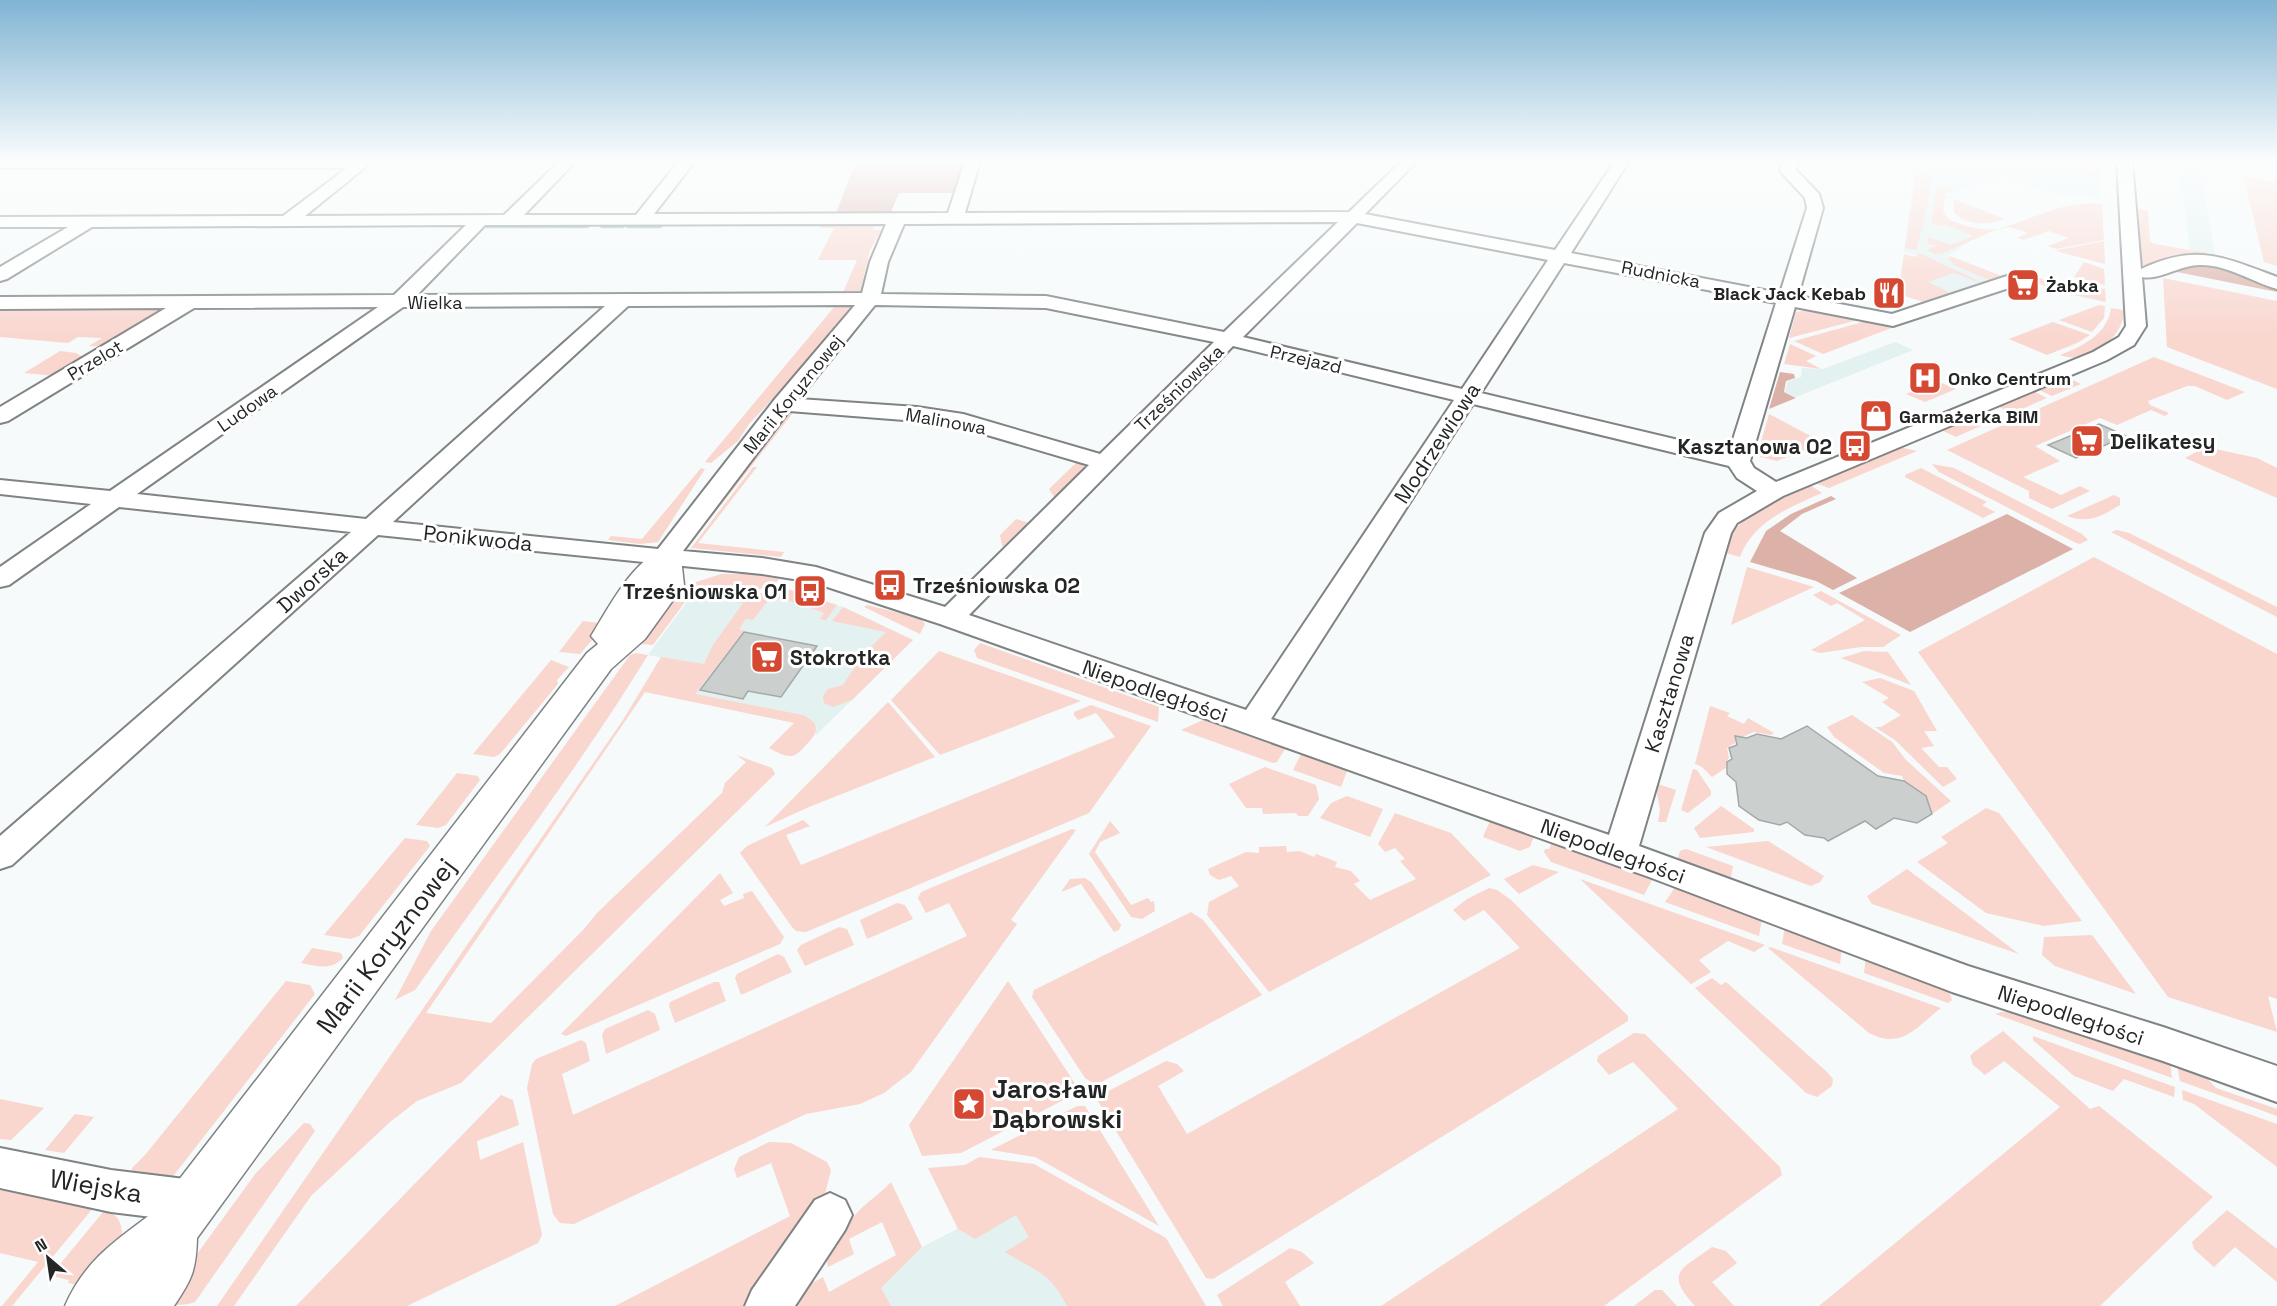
<svg xmlns="http://www.w3.org/2000/svg" width="2277" height="1306" viewBox="0 0 2277 1306" font-family="'Space Grotesk',sans-serif">
<style>
.built{fill:#e3f1f1}
.green{fill:#f9d6ce}
.forest{fill:#dcb1a8}
.lines{fill:none;stroke-linecap:round;stroke-linejoin:round}
.stream{stroke:#85b5b4;stroke-width:4.5}
.building{fill:#cbd0cf;stroke:#a4a9a8;stroke-width:1.5}
.street-casing{stroke:#7f8383;stroke-width:4}
.secondary-casing{stroke:#7f8383;stroke-width:3}
.street{fill:#fff;fill-rule:evenodd}
.secondary{fill:#fff;fill-rule:evenodd}
.labels{text-anchor:middle;dominant-baseline:central;stroke-width:6;stroke-linejoin:round;paint-order:stroke}
.far-street-label{font-size:18px;fill:#242625;stroke:#fff}
.far-poi-label{font-size:18px;font-weight:bold;fill:#242625;stroke:#fff;text-anchor:start}
.poi-label{font-size:21px;font-weight:bold;fill:#242625;stroke:#fff;text-anchor:start}
.street-label{font-size:21px;fill:#242625;stroke:#fff}
.near-street-label{font-size:26px;fill:#242625;stroke:#fff}
.near-poi-label{font-size:26px;font-weight:bold;fill:#242625;stroke:#fff;text-anchor:start}
</style>
<rect width="100%" height="100%" fill="#f6fafa"/>
<g class="built">
<path d="M1925,161H2040L2100,180L2098,198L2052,193L2003,177L1939,195L1936,219L1978,235L1948,257L1950,262L1989,280L1950,295L1924,284L1931,262L1904,251L1914,174L1926,168Z"/>
<path d="M2178,161H2212L2199,165L2215,255L2190,250Z"/>
<path d="M1895,342L1913,350L1796,397L1785,392L1788,381L1801,377L1802,368L1823,369Z"/>
<path d="M781,587L843,607L913,640L815,736L817,727L694,695L713,668L648,655L692,595L735,602Z"/>
<path d="M1022,1196L1088,1306H861L922,1247Z"/>
</g>
<g class="green">
<path d="M1889,161H1925L1932,178L1925,180L1931,182L1925,218L1916,250L1905,248L1916,175Z"/>
<path d="M2040,161H2100V180Z"/>
<path d="M2243,175L2277,183V266L2264,262Z"/>
<path d="M1937,185L1954,191L1944,194L1948,197H1945L1943,210L1948,219C1961,225 1983,232 1998,229C2028,221 2067,199 2102,204L2104,240L2056,249L2048,246L2069,238L2049,231L2023,240L2017,238L2028,233L2010,227L1995,230L1946,252L1935,254L1927,250L1938,245L1927,244L1929,237L1950,245L1974,236L1946,225L1939,226L1931,223Z"/>
<path d="M1954,199L2005,219C1988,225 1968,226 1954,213Z"/>
<path d="M2136,208L2148,211L2150,241L2155,244L2208,253L2149,266L2140,264Z"/>
<path d="M822,224H864L871,225L874,230H882L870,250L860,292L864,297L842,295L857,260H818L834,228H820Z"/>
<path d="M2104,241L2105,264L2056,251L2058,250Z"/>
<path d="M1919,253L1973,278L1980,283L1954,273L1928,282L1947,291L1950,295L1927,303L1898,294V287H1903L1899,286L1904,254L1916,257Z"/>
<path d="M1950,256L2002,276L1989,280L1954,265L1948,259Z"/>
<path d="M2084,262L2104,269L2105,285L2074,277Z"/>
<path d="M2016,269L2053,283L2068,282L2105,289L2106,302L2060,292L2025,278Z"/>
<path d="M2163,278L2277,301V389L2167,347Z"/>
<path d="M792,305H857L843,317L814,350L800,370L749,424L738,441L711,463L705,462L835,306Z"/>
<path d="M2099,305L2105,306L2104,318L2092,332L2059,320Z"/>
<path d="M0,308H168L115,337L118,338C108,344 101,347 89,346L102,338L78,337L68,343L0,337Z"/>
<path d="M2111,308L2124,310C2124,338 2087,366 2060,355C2083,346 2107,335 2111,308Z"/>
<path d="M1809,310L1858,320L1789,338L1796,312Z"/>
<path d="M1870,320L1894,327L1823,354L1794,341Z"/>
<path d="M2053,322L2090,335L2077,343L2047,355L2009,339Z"/>
<path d="M1790,344L1816,356L1806,361L1821,369L1784,364Z"/>
<path d="M60,351L76,353L85,358L55,376L24,373Z"/>
<path d="M2154,357L2245,392L2227,400L2195,386H2187L2148,401L2150,405L2169,413L2165,416L2151,410L2117,425L2100,418L2035,446L2060,461L2023,477L2061,495L2080,486L2090,491L2052,509L2029,498V491L1947,450Z"/>
<path d="M2067,377L2081,384L2052,396L2037,389Z"/>
<path d="M1937,381L1956,389L1925,402L1906,394Z"/>
<path d="M2033,391L2047,398L2013,413L1997,406Z"/>
<path d="M796,409L688,547H681L787,411Z"/>
<path d="M1769,414L1824,443L1777,461L1757,456Z"/>
<path d="M1973,416L1985,424L1956,437L1941,430Z"/>
<path d="M1899,447L1917,451L1829,488L1815,483Z"/>
<path d="M2206,447L2257,458L2277,468V498L2185,458Z"/>
<path d="M1077,462L1090,468L1057,501L1049,489Z"/>
<path d="M1932,464L1954,468L2082,534L2088,540L2080,544L2076,543L1939,472Z"/>
<path d="M753,467H757L698,543L784,552L781,557L691,548Z"/>
<path d="M701,468L705,469L658,542L640,544L608,540L611,536L642,539Z"/>
<path d="M1921,468L1987,502L1982,505L1995,512L1983,518L1905,477V475Z"/>
<path d="M1810,485L1822,493C1789,508 1753,521 1740,557L1722,552C1739,512 1772,501 1810,485Z"/>
<path d="M2114,495L2120,498V505C2102,516 2088,524 2067,516Z"/>
<path d="M1016,519L1032,524L1008,548L1002,546L1000,535Z"/>
<path d="M2117,530L2129,533L2277,607V617L2111,532Z"/>
<path d="M2094,557L2277,654V999L2268,996L2277,1032L2168,997L1918,652Z"/>
<path d="M1747,567L1814,587L1731,625Z"/>
<path d="M721,574H752L779,579L775,584L726,600L678,593L690,584Z"/>
<path d="M781,587L837,605L826,620L820,619L824,613L795,602L770,598L753,620L746,619L739,629L744,631L695,694L803,715C819,723 820,731 807,744C803,748 798,755 792,756C784,757 775,751 769,748L794,723L645,692L426,1013L491,1023L584,929L597,913L722,793L725,783L746,762L736,755L772,768L775,774L461,1083L417,1101L390,1122L311,1196L234,1306H217L623,720L661,657L704,664L713,645L743,603L735,602Z"/>
<path d="M1821,591L1901,635L1883,647H1861L1820,653L1811,650L1865,620L1837,603L1831,606L1813,595Z"/>
<path d="M670,601L685,602L653,645L642,644L640,641Z"/>
<path d="M867,605L920,618L925,624L920,634L864,607Z"/>
<path d="M843,607L913,640L852,700L833,707L824,703L823,696L828,689L843,685L862,656L886,632L832,621Z"/>
<path d="M583,621L606,624L580,654L559,652Z"/>
<path d="M980,643L1159,707L1158,722L977,658L974,650Z"/>
<path d="M939,651L1081,701L940,755L891,700Z"/>
<path d="M1864,651L1888,652L1911,685L1841,658Z"/>
<path d="M636,653L648,655C577,771 493,879 415,990L395,1000L431,931L630,655Z"/>
<path d="M551,660L569,667L557,680L558,684L500,754L494,757L473,754Z"/>
<path d="M1880,678L1914,691L1937,731H1924L1934,746L1921,748L1939,767H1947L1957,779L1943,787L1895,740L1875,727H1881L1901,715L1882,702L1889,698L1862,682Z"/>
<path d="M888,702L935,757L809,807L765,827Z"/>
<path d="M1091,705L1151,726L1089,813L806,932L796,931L792,927L740,853L747,846L803,820L810,826L786,835L801,865L1115,737L1096,713L1078,720L1074,715V712Z"/>
<path d="M1710,706L1730,713L1727,716L1744,724L1748,718L1774,733L1771,735L1754,732L1735,740V743L1727,748L1729,758L1727,760L1732,764L1712,777L1702,767L1695,764Z"/>
<path d="M1852,715L1892,742L1906,760L1951,801L1932,814L1926,796L1904,781L1902,776L1884,773L1834,737L1827,727Z"/>
<path d="M1203,720L1285,749L1277,762L1273,763L1181,730Z"/>
<path d="M1301,754L1347,771L1341,787L1293,770Z"/>
<path d="M1265,767L1316,785L1319,799L1308,816H1298L1296,813L1263,814L1262,808H1246L1229,784Z"/>
<path d="M1693,769L1697,770L1711,791V795L1688,813L1681,810Z"/>
<path d="M457,773L478,776L480,780L446,825L438,828L416,825Z"/>
<path d="M1655,783L1676,790L1666,822H1658L1660,810Z"/>
<path d="M1347,796L1383,809L1370,837L1320,818L1331,803Z"/>
<path d="M1721,806L1754,829V832L1700,838L1694,828Z"/>
<path d="M1986,808L1999,813L2082,921L2044,926L1986,913L1917,862L1948,843L1941,837Z"/>
<path d="M1395,813L1451,833L1491,875L1269,992L1207,915L1209,902L1239,886L1231,876L1219,880L1210,875L1208,869L1246,852L1259,853V847L1286,846L1287,852L1300,851L1314,857L1316,854L1337,862L1335,867L1351,871L1360,881L1354,884L1370,900L1416,879L1400,861L1405,859L1395,848L1385,852L1378,844Z"/>
<path d="M1110,821L1120,833L1100,842L1095,852L1131,905L1148,898L1151,902L1154,901L1155,911L1142,919L1131,917L1089,854Z"/>
<path d="M1492,821L1534,836L1530,847L1520,851L1483,837L1489,823Z"/>
<path d="M1072,829L1076,830L1011,920L1017,924L911,1072L884,1093L860,1104L806,1114L574,1224L560,1223L553,1214L527,1088L532,1064L536,1059L581,1040L586,1043L590,1061L562,1074L573,1115L967,936L949,903L926,913L918,898L921,892Z"/>
<path d="M405,838L427,841L430,846L359,936L351,939L324,935Z"/>
<path d="M1768,841L1824,876L1820,882L1811,886L1706,847Z"/>
<path d="M1552,842L1653,878L1644,895L1551,862L1544,852L1545,849H1549Z"/>
<path d="M1686,849L1733,866L1731,877L1728,879L1677,861L1680,851Z"/>
<path d="M1533,865L1559,872L1519,894L1504,879Z"/>
<path d="M1907,869L2019,954L1872,904L1867,896Z"/>
<path d="M720,873L733,893L720,900L724,906L744,898L743,894L752,891L784,937L780,944L566,1036L561,1034Z"/>
<path d="M1085,878L1091,882L1121,925L1119,930L1114,932L1081,884L1061,892L1070,879Z"/>
<path d="M1580,879L1765,945L1754,952L1728,941L1699,960L1711,972L1691,984Z"/>
<path d="M1676,886L1762,919L1759,936L1665,902Z"/>
<path d="M1489,888L1497,890L1511,900L1628,1016V1021L1213,1279L1206,1278L1097,1100V1097L1166,1061L1177,1064L1184,1071L1158,1086L1187,1134L1520,948L1484,910L1464,921L1453,910L1467,899Z"/>
<path d="M897,903L905,905L913,919L867,939L860,920Z"/>
<path d="M1191,912L1203,920L1262,995L1096,1085L1085,1078L1032,997L1034,990Z"/>
<path d="M1785,926L1842,947L1840,964L1782,944Z"/>
<path d="M839,927L847,929L854,945L805,966L797,950L801,945Z"/>
<path d="M2092,935L2136,994L2055,966L2042,955L2044,937Z"/>
<path d="M1770,947L1941,1008C1915,1028 1902,1050 1869,1033L1768,948Z"/>
<path d="M312,948L341,953L343,958C331,971 316,966 301,963Z"/>
<path d="M778,954L784,957L792,972L741,995L735,978L737,974Z"/>
<path d="M1866,956L1948,987L1952,1000L1948,1003L1864,973Z"/>
<path d="M1712,978L1721,985L1726,982L1827,1072L1833,1079L1832,1086L1817,1097L1806,1093L1695,988Z"/>
<path d="M286,981L310,985L315,994L174,1175L168,1181L131,1179L132,1168L145,1155Z"/>
<path d="M1008,981L1074,1082L1077,1093L961,1153L922,1156L909,1125Z"/>
<path d="M714,982H719L726,1001L675,1023L669,1006L670,1002Z"/>
<path d="M648,1010L655,1014L660,1030L606,1054L602,1035L605,1029Z"/>
<path d="M2001,1012H2021L2170,1061L2172,1078L1995,1014Z"/>
<path d="M2003,1031L2090,1109L2099,1106L2213,1197L2100,1306H1819L2060,1107L2004,1061L1985,1075L1973,1065L1970,1056L1974,1052Z"/>
<path d="M1634,1033L1645,1034L1780,1167L1782,1175L1604,1306H1381L1678,1109L1633,1062L1609,1075L1597,1061L1598,1056Z"/>
<path d="M2033,1036L2175,1087L2174,1097L2124,1079L2113,1091L2074,1076L2033,1040Z"/>
<path d="M2177,1064L2204,1075L2216,1088L2277,1109V1116L2180,1081Z"/>
<path d="M2182,1090L2277,1124V1167L2194,1104L2183,1100Z"/>
<path d="M501,1095L513,1100L519,1125L477,1141L480,1160L523,1142L542,1235L538,1243L407,1306H296Z"/>
<path d="M0,1099L44,1108L11,1140L0,1139Z"/>
<path d="M1077,1106H1085L1159,1226L1035,1157L991,1150Z"/>
<path d="M75,1114L94,1117L64,1153L45,1150Z"/>
<path d="M304,1123L310,1124L315,1131L195,1302C184,1306 174,1305 162,1302L256,1173Z"/>
<path d="M769,1142L791,1143L827,1162L831,1170L825,1194L754,1306H615L790,1216L771,1163L737,1178L734,1169L739,1157Z"/>
<path d="M979,1157L1034,1164L1166,1238L1206,1306H1067C1050,1271 1034,1271 1005,1252L1029,1237L1016,1215L975,1239L958,1229L928,1168L965,1165Z"/>
<path d="M891,1182L922,1247L881,1288L891,1306H793L807,1286L823,1277L829,1292L896,1255L882,1222L849,1239L854,1254L828,1267L826,1258C838,1239 849,1219 866,1204C874,1197 883,1191 891,1182Z"/>
<path d="M0,1190L93,1208L12,1306H2L38,1262L0,1253Z"/>
<path d="M2227,1210L2277,1249V1282L2235,1247L2214,1267L2194,1249L2192,1242Z"/>
<path d="M104,1211C118,1213 123,1224 122,1238L78,1285L68,1283L69,1280L56,1277V1269Z"/>
<path d="M1712,1247L1726,1251L1737,1263L1712,1282L1734,1306H1695C1663,1271 1683,1269 1712,1247Z"/>
<path d="M1290,1248L1302,1252L1314,1263L1285,1282L1300,1306H1223L1217,1295Z"/>
<path d="M1655,1290H1662L1677,1306H1634Z"/>
</g>
<g class="forest">
<path d="M856,161H964L957,193H899L891,212L836,213Z"/>
<path d="M2195,264L2218,268L2277,288V292L2172,271Z"/>
<path d="M1780,372L1794,374L1795,378L1786,381L1784,392L1796,398L1769,409Z"/>
<path d="M1831,496L1836,499L1802,514L1780,531L1857,578L1833,590L1816,581L1750,562L1766,531L1791,514Z"/>
<path d="M2007,514L2073,549L1910,632L1839,593Z"/>
</g>
<g class="lines">
<g class="stream">
<path d="M487,226H587"/>
<path d="M602,226H623"/>
<path d="M628,226H660"/>
</g>
</g>
<g class="building">
<path d="M2099,424L2126,436L2076,458L2048,445Z"/>
<path d="M744,632L817,646L781,697L748,691L743,699L700,690Z"/>
<path d="M1807,726L1878,776L1904,781L1926,796L1932,814L1917,823L1894,818L1876,829L1865,821L1828,841L1824,838L1805,835L1787,822L1780,825L1759,820L1739,806L1736,782L1727,774V762L1732,759L1729,748L1737,745L1735,736L1747,738L1757,734L1781,739Z"/>
</g>
<g class="lines">
<g class="street-casing">
<g id="street">
<path d="M0,161H373L305,216L504,215L560,161H576L524,215H636L679,161H695L654,214L948,213L965,161H980L965,213L1349,212L1402,161H1417L1365,214L1555,250L1615,161H1629L1571,253L1780,293L1807,208L1805,198L1780,171L1783,161H1797L1796,170L1819,194L1823,208L1798,296L1892,314L2013,274H2027L2029,278L2027,282L1893,326L1795,307L1750,461L1754,468L1776,482L2093,352L2119,337L2126,326L2117,161H2132L2141,269C2197,243 2223,257 2277,277V289C2252,282 2228,265 2201,265C2182,264 2158,281 2142,277L2146,326L2134,345L2107,360L1783,496L1737,523L1731,533L1639,846L1968,966L2163,1027L2277,1066V1102L2163,1061L1952,992L1649,877L940,624L812,582L762,574L378,535L12,865L0,869V836L351,532L119,507L9,585L0,587V567L91,504L0,494V480L110,491L378,307L194,308L8,421L0,423V407L166,308L0,309V297L394,295L466,225L92,227L7,279L0,281V267L68,227H0V217L283,216L347,168H0ZM1338,222L1224,332L1046,296L881,294L888,262L904,224ZM1357,223L1548,260L1462,389L1243,337ZM886,224L870,262L862,293L417,295L485,225ZM1564,263L1776,303L1729,452L1481,393ZM855,305L775,399L658,549L393,522L628,306ZM875,305L1046,308L1214,342L1100,454L963,414L917,407L799,399ZM605,306L366,519L137,494L403,307ZM1233,346L1454,400L1246,710L969,615ZM1473,404L1729,466L1737,478L1757,491L1719,513L1705,533L1609,835L1271,719ZM789,411L917,421L960,427L1089,465L945,607L816,567L762,558L683,551Z"/>
<path d="M0,1148L111,1170L193,1180L208,1186L215,1201L208,1216L193,1222L111,1212L0,1188Z"/>
<path d="M830,1193L845,1200L852,1215L845,1230L795,1306H745L752,1290L815,1200Z"/>
</g>
</g>
<g class="secondary-casing">
<path id="secondary" d="M666,549L677,552L681,558L684,585L645,639L611,669L197,1238C196,1271 192,1279 174,1306H65C85,1260 116,1240 154,1212L587,653L598,644L591,636C608,609 634,557 666,549Z"/>
</g>
<use href="#street" class="street"/>
<use href="#secondary" class="secondary"/>
</g>
<linearGradient id="sky" x2="0" y2="1"><stop stop-color="#80b4d3"/><stop offset="0.47" stop-color="#fbfdfd"/><stop offset="1" stop-color="#fbfdfd" stop-opacity="0"/></linearGradient>
<rect width="2277" height="343" fill="url(#sky)"/>
<defs>
<g id="supermarket-square" transform="scale(1.725)"><rect x="-9" y="-9" width="18" height="18" rx="4" fill="#d54932" stroke="#fff"/><path d="M-6-5.5h2.5l.6 2H6L4.5 2H-2.5L-4.4-4H-6ZM-1.5 3.2a1.3 1.3 0 1 0 .1 0ZM3 3.2a1.3 1.3 0 1 0 .1 0Z" fill="#fff"/></g>
<g id="restaurant-square" transform="scale(1.725)"><rect x="-9" y="-9" width="18" height="18" rx="4" fill="#d54932" stroke="#fff"/><path d="M-5-6h1v4h1v-4h1v4h1v-4h1v5L-1.5 .5V6h-2V.5L-5-1ZM5-6V6H3V1.5H1.5Q1.5-4 5-6Z" fill="#fff"/></g>
<g id="hospital-square" transform="scale(1.725)"><rect x="-9" y="-9" width="18" height="18" rx="4" fill="#d54932" stroke="#fff"/><path d="M-5-5h3v3.5h4V-5h3V5h-3V1.5h-4V5h-3Z" fill="#fff"/></g>
<g id="shop-square" transform="scale(1.725)"><rect x="-9" y="-9" width="18" height="18" rx="4" fill="#d54932" stroke="#fff"/><path d="M-5-2.5h2.3a2.7 3.5 0 0 1 5.4 0H5L5.5 6h-11ZM-1.5-2.5h3a1.5 2.3 0 0 0-3 0Z" fill="#fff"/></g>
<g id="bus-square" transform="scale(1.725)"><rect x="-9" y="-9" width="18" height="18" rx="4" fill="#d54932" stroke="#fff"/><path d="M-5-6H5V4H4V6H2V4H-2V6H-4V4H-5ZM-3.5-4V0h7V-4ZM-3.5 1.2v1.5H-2V1.2ZM2 1.2v1.5H3.5V1.2Z" fill="#fff"/></g>
<g id="sight-square" transform="scale(1.725)"><rect x="-9" y="-9" width="18" height="18" rx="4" fill="#d54932" stroke="#fff"/><path d="M0-6L1.8-2.2L6-1.7L2.9 1.2L3.7 5.4L0 3.3L-3.7 5.4L-2.9 1.2L-6-1.7L-1.8-2.2Z" fill="#fff"/></g>
</defs>
<g fill-rule="evenodd">
<use href="#supermarket-square" x="2023" y="285"/>
<use href="#restaurant-square" x="1889" y="293"/>
<use href="#hospital-square" x="1925" y="378"/>
<use href="#shop-square" x="1876" y="416"/>
<use href="#supermarket-square" x="2087" y="441"/>
<use href="#bus-square" x="1855" y="446"/>
<use href="#bus-square" x="890" y="585"/>
<use href="#bus-square" x="810" y="591"/>
<use href="#supermarket-square" x="767" y="657"/>
<use href="#sight-square" x="969" y="1104"/>
</g>
<g class="labels">
<g class="far-street-label">
<text transform="translate(1661 274) rotate(11)">Rudnicka</text>
<text x="435" y="302">Wielka</text>
<text transform="translate(1306 359) rotate(13)">Przejazd</text>
<text transform="translate(95 360) rotate(-31)">Przelot</text>
<text transform="translate(1179 388) rotate(-44)">Trześniowska</text>
<text transform="translate(793 394) rotate(-51)">Marii Koryznowej</text>
<text transform="translate(247 408) rotate(-35)">Ludowa</text>
<text transform="translate(946 421) rotate(10)">Malinowa</text>
</g>
<g class="far-poi-label">
<text x="2046" y="285">Żabka</text>
<text x="1866" y="293" text-anchor="end">Black Jack Kebab</text>
<text x="1948" y="378">Onko Centrum</text>
<text x="1899" y="416">Garmażerka BiM</text>
</g>
<g class="poi-label">
<text x="2110" y="441">Delikatesy</text>
<text x="1832" y="446" text-anchor="end">Kasztanowa 02</text>
<text x="913" y="585">Trześniowska 02</text>
<text x="787" y="591" text-anchor="end">Trześniowska 01</text>
<text x="790" y="657">Stokrotka</text>
</g>
<g class="street-label">
<text transform="translate(1437 443) rotate(-57)">Modrzewiowa</text>
<text transform="translate(478 538) rotate(6)">Ponikwoda</text>
<text transform="translate(312 580) rotate(-42)">Dworska</text>
<text transform="translate(1155 691) rotate(19)">Niepodległości</text>
<text transform="translate(1669 693) rotate(-73)">Kasztanowa</text>
<text transform="translate(1613 851) rotate(20)">Niepodległości</text>
<text transform="translate(2071 1015) rotate(18)">Niepodległości</text>
</g>
<g class="near-street-label">
<text transform="translate(386 946) rotate(-53)">Marii Koryznowej</text>
<text transform="translate(96 1186) rotate(10)">Wiejska</text>
</g>
<g class="near-poi-label">
<text x="992" y="1089">Jarosław<tspan x="992" dy="30">Dąbrowski</tspan></text>
</g>
</g>
<g transform="translate(48 1258) rotate(331)" stroke="#ffffff" stroke-width="4.5" paint-order="stroke">
<path d="M0-4.5L10 22L0 15L-10 22Z" fill="#242625"/>
<text y="-9" font-size="16" font-weight="bold" text-anchor="middle" fill="#242625">N</text>
</g>
</svg>
